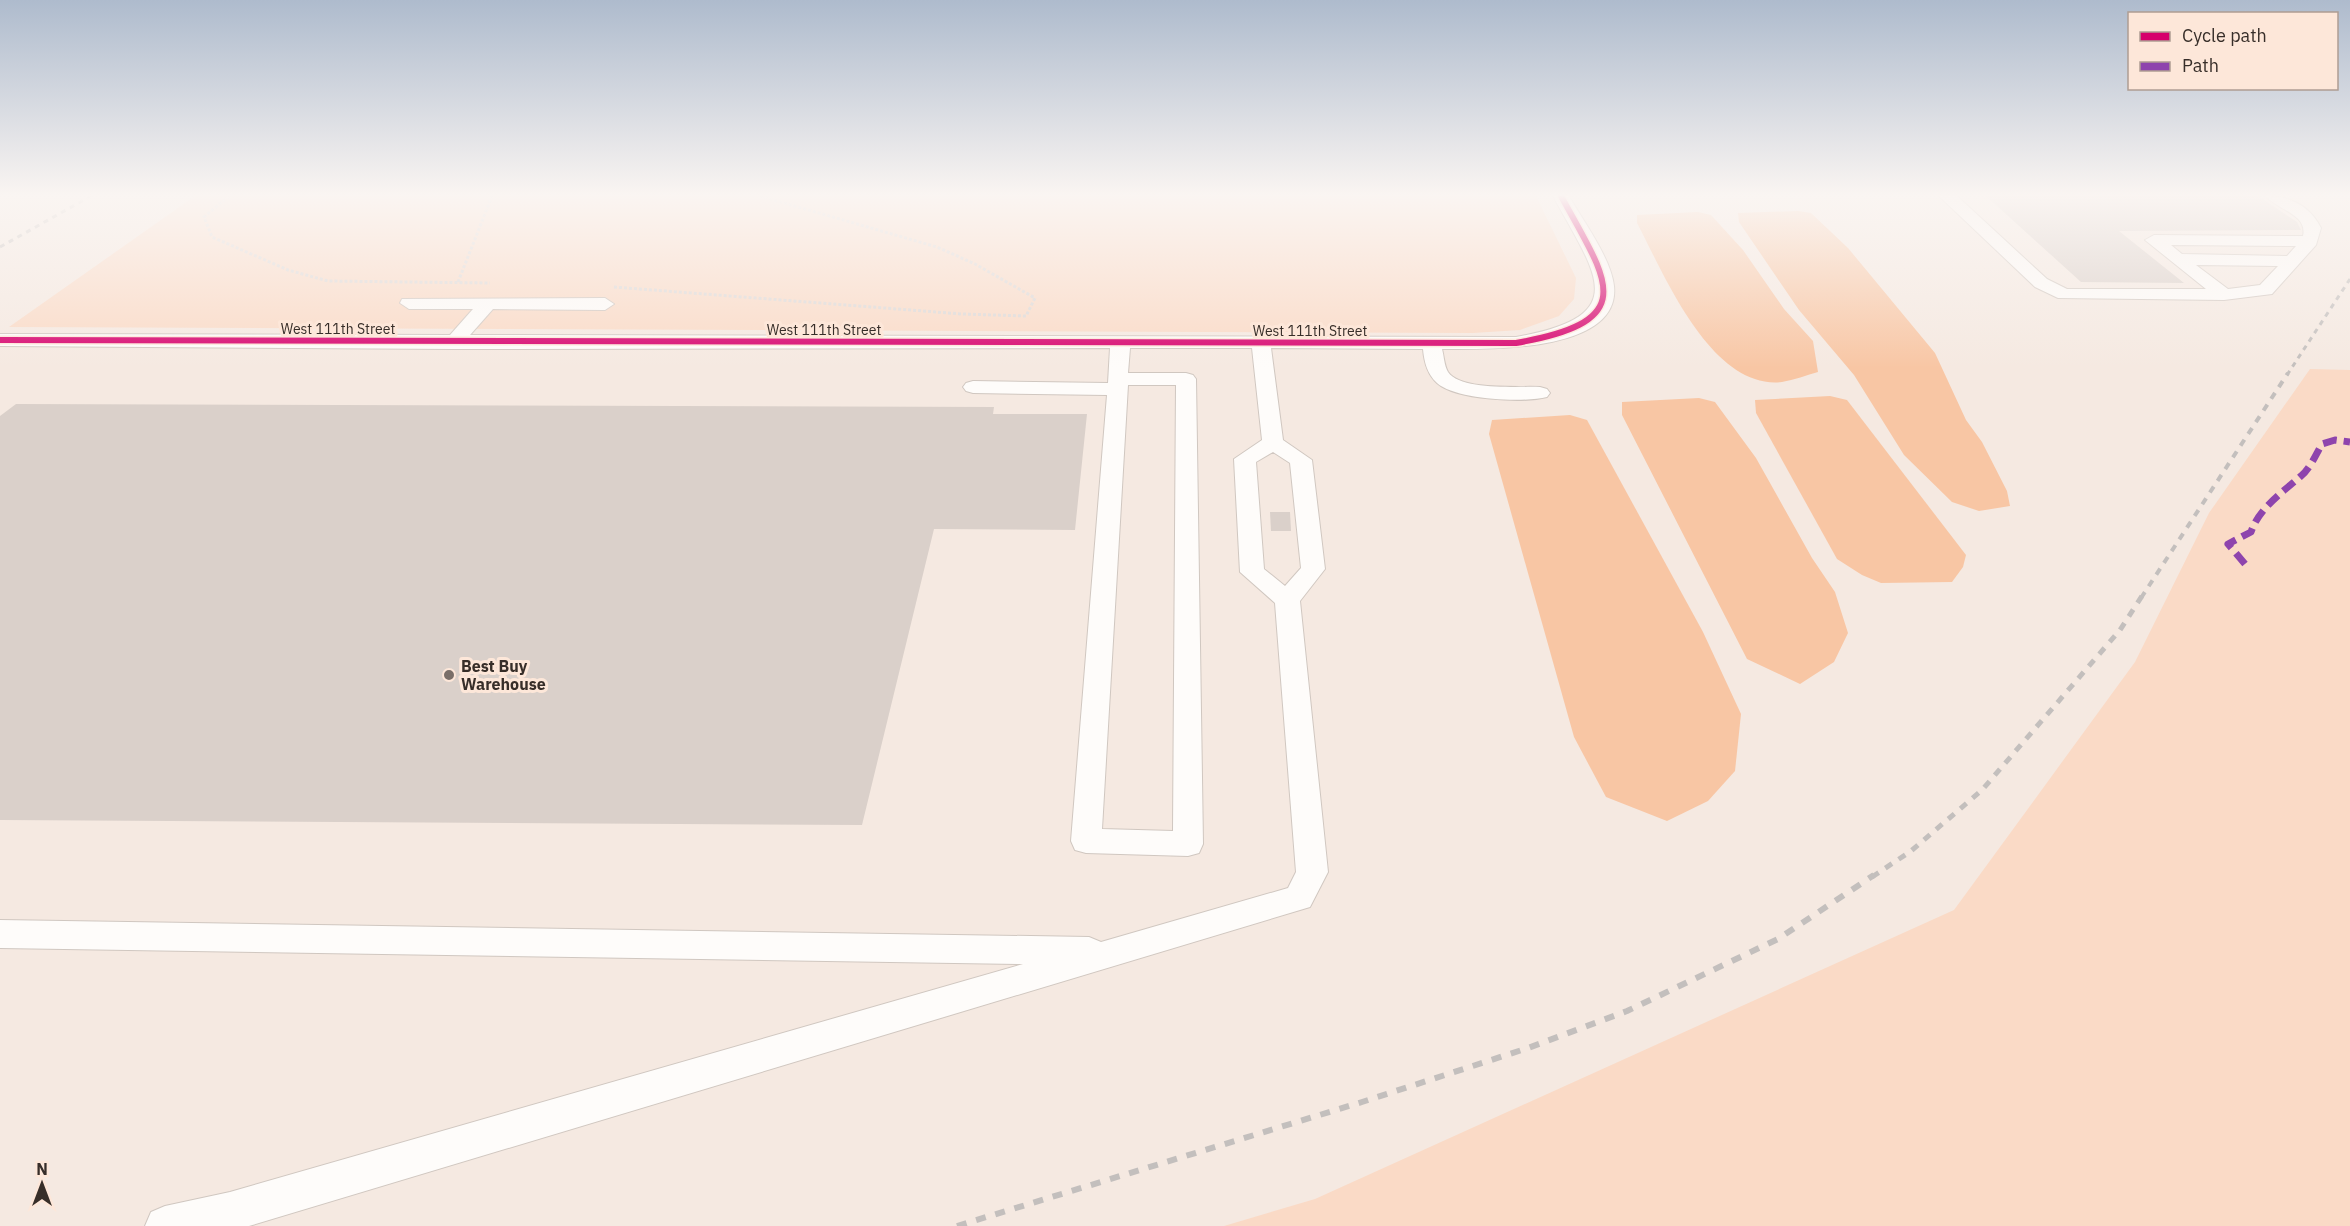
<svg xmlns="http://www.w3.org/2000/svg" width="2350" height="1226" viewBox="0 0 2350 1226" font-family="'IBM Plex Sans',sans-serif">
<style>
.green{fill:#fadac6}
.water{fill:#f8c6a4}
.building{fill:#dad0ca}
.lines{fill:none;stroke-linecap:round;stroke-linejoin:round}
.minor-casing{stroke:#d0c7c0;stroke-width:2}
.path{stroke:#dcd8d6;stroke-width:3;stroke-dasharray:3 2;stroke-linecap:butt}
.minor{fill:#fefcfa;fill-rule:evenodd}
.rail-far3{stroke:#c3bfbd;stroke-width:3;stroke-dasharray:5 5;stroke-linecap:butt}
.rail-far2{stroke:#c3bfbd;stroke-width:4;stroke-dasharray:7 7;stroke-linecap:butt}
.rail-far1{stroke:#c3bfbd;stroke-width:5;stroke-dasharray:8 8;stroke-linecap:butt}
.rail{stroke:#c3bfbd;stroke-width:6;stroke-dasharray:10 10;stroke-linecap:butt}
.quiet{stroke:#8e44ad;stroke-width:7;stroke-dasharray:14 7;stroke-linecap:butt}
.cycleway-casing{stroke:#fde7d9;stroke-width:9}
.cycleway{stroke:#d6006c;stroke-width:6}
.poi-dot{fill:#7a6f69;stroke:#fde7d9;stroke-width:2}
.labels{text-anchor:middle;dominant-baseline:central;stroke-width:6;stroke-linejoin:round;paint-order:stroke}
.far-street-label{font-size:14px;fill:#372e29;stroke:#fde7d9}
.poi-label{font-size:16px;font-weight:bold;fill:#372e29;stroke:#fde7d9;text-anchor:start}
</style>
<rect width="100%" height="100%" fill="#f5e9e1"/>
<g class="green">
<path d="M195,196H1536L1576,278L1574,299L1559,316L1520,330L1473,333L9,327Z"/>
<path d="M2310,369L2350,370V1226H1224L1315,1199L1954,910L2135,662L2209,513Z"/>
</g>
<g class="water">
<path d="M1798,211L1811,213L1848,248L1935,353L1966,420L1982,442L2007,491L2010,506L1979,511L1952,502L1904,455L1854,375L1799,310L1739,222L1738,213Z"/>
<path d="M1698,212L1711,215L1743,250L1784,309L1813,341L1818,372C1807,375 1794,380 1782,382C1711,390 1664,274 1637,223V215Z"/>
<path d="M1830,396L1847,400L1966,555L1963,567L1952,582L1881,583L1862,575L1837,559L1756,413L1755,400Z"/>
<path d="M1699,398L1715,402L1756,458L1812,558L1835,592L1848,633L1834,662L1800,684L1747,659L1622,415V402Z"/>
<path d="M1570,415L1587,420L1703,632L1741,714L1735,771L1708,801L1667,821L1606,797L1574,737L1489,434L1492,420Z"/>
</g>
<g class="building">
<path d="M1986,196H2258L2297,222L2301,230L2119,231L2184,283L2081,282Z"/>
<path d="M16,404L994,407L993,414H1087L1075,530L934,529L862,825L0,820V416Z"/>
<path d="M1270,512H1290L1291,531H1271Z"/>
</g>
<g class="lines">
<g class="minor-casing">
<g id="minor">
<path d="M1553,196H1569C1583,221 1611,258 1614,286C1621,354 1483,349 1442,349C1444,356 1444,365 1448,372C1461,391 1519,386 1540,387L1547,389L1550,393L1547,397C1523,403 1456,400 1437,383C1427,374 1424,361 1423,349L1271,348L1283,440L1312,460L1325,569L1300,601L1328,872L1310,907L249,1226H145L151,1212L165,1206L230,1192L1023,964L0,948V920L1089,937L1101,942L1288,888L1296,872L1275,603L1240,572L1234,459L1262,440L1252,348H1130L1128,373H1186L1193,375L1196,379L1203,844L1199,853L1188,856L1086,853L1075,850L1071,841L1107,395L973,393L966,391L963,387L966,383L973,381L1108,383L1110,348L453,349L0,346V334L450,335L473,309H409L400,303L402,299L605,298L614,304L605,310L493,309L470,335L1516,337C1635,316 1595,274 1553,196ZM1128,385H1176L1173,831L1102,829ZM1273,452L1290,463L1301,568L1285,586L1264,569L1256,462Z"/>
<path d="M1939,196H1957L2047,279L2067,289H2206L2145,240L2154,235L2303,236C2308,214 2277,210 2266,196C2290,196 2310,206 2321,228L2316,245L2272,294L2224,300L2058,298L2035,287ZM2171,245L2296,246L2287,256L2182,254ZM2196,265L2278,266L2260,285L2228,289Z"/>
</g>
</g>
<g class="path">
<path d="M229,196L204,217L212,237L288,270L328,281L490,283"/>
<path d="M458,282L492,196"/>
<path d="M614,287L962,314L1026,316L1035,298L975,264L937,247L760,196"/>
</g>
<use href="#minor" class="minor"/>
<g class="rail-far3">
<path d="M0,247L91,196"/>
<path d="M2287,375L2350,279"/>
</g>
<path class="rail-far2" d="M2141,598L2288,373"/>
<path class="rail-far1" d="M1872,877L1911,851L1982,790L2120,630L2142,596"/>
<path class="rail" d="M957,1226L1362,1102L1528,1048L1627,1011L1778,939L1874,875"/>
<path class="quiet" d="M2245,564L2228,544L2251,532C2259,508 2283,492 2301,476C2310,469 2316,454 2322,444L2335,440L2350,442"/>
<g class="cycleway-casing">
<path id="cycleway" d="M0,340L1516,343C1642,321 1608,282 1561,196"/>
</g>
<use href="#cycleway" class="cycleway"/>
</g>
<linearGradient id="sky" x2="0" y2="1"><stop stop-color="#aebbcd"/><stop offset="0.53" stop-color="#faf5f2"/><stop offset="1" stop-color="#faf5f2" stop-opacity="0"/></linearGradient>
<rect width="2350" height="368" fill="url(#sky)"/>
<circle class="poi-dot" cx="449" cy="675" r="6"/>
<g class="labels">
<g class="far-street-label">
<text x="338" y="329">West 111th Street</text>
<text x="824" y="330">West 111th Street</text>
<text x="1310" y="331">West 111th Street</text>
</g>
<g class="poi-label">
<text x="461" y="666">Best Buy<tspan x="461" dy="18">Warehouse</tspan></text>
</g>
</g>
<rect x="2128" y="12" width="210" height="78" fill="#fde7d9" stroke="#ae9d93" stroke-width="1.5"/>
<rect x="2140" y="32" width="30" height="9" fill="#d6006c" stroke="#ae9d93" stroke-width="1.5"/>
<text x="2182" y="42" font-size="18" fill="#372e29">Cycle path</text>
<rect x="2140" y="62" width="30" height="9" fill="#8e44ad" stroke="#ae9d93" stroke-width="1.5"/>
<text x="2182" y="72" font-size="18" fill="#372e29">Path</text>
<g transform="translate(42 1184)" stroke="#fde7d9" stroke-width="4.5" paint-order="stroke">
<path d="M0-4.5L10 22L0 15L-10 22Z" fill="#372e29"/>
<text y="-9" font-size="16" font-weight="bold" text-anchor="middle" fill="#372e29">N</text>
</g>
</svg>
